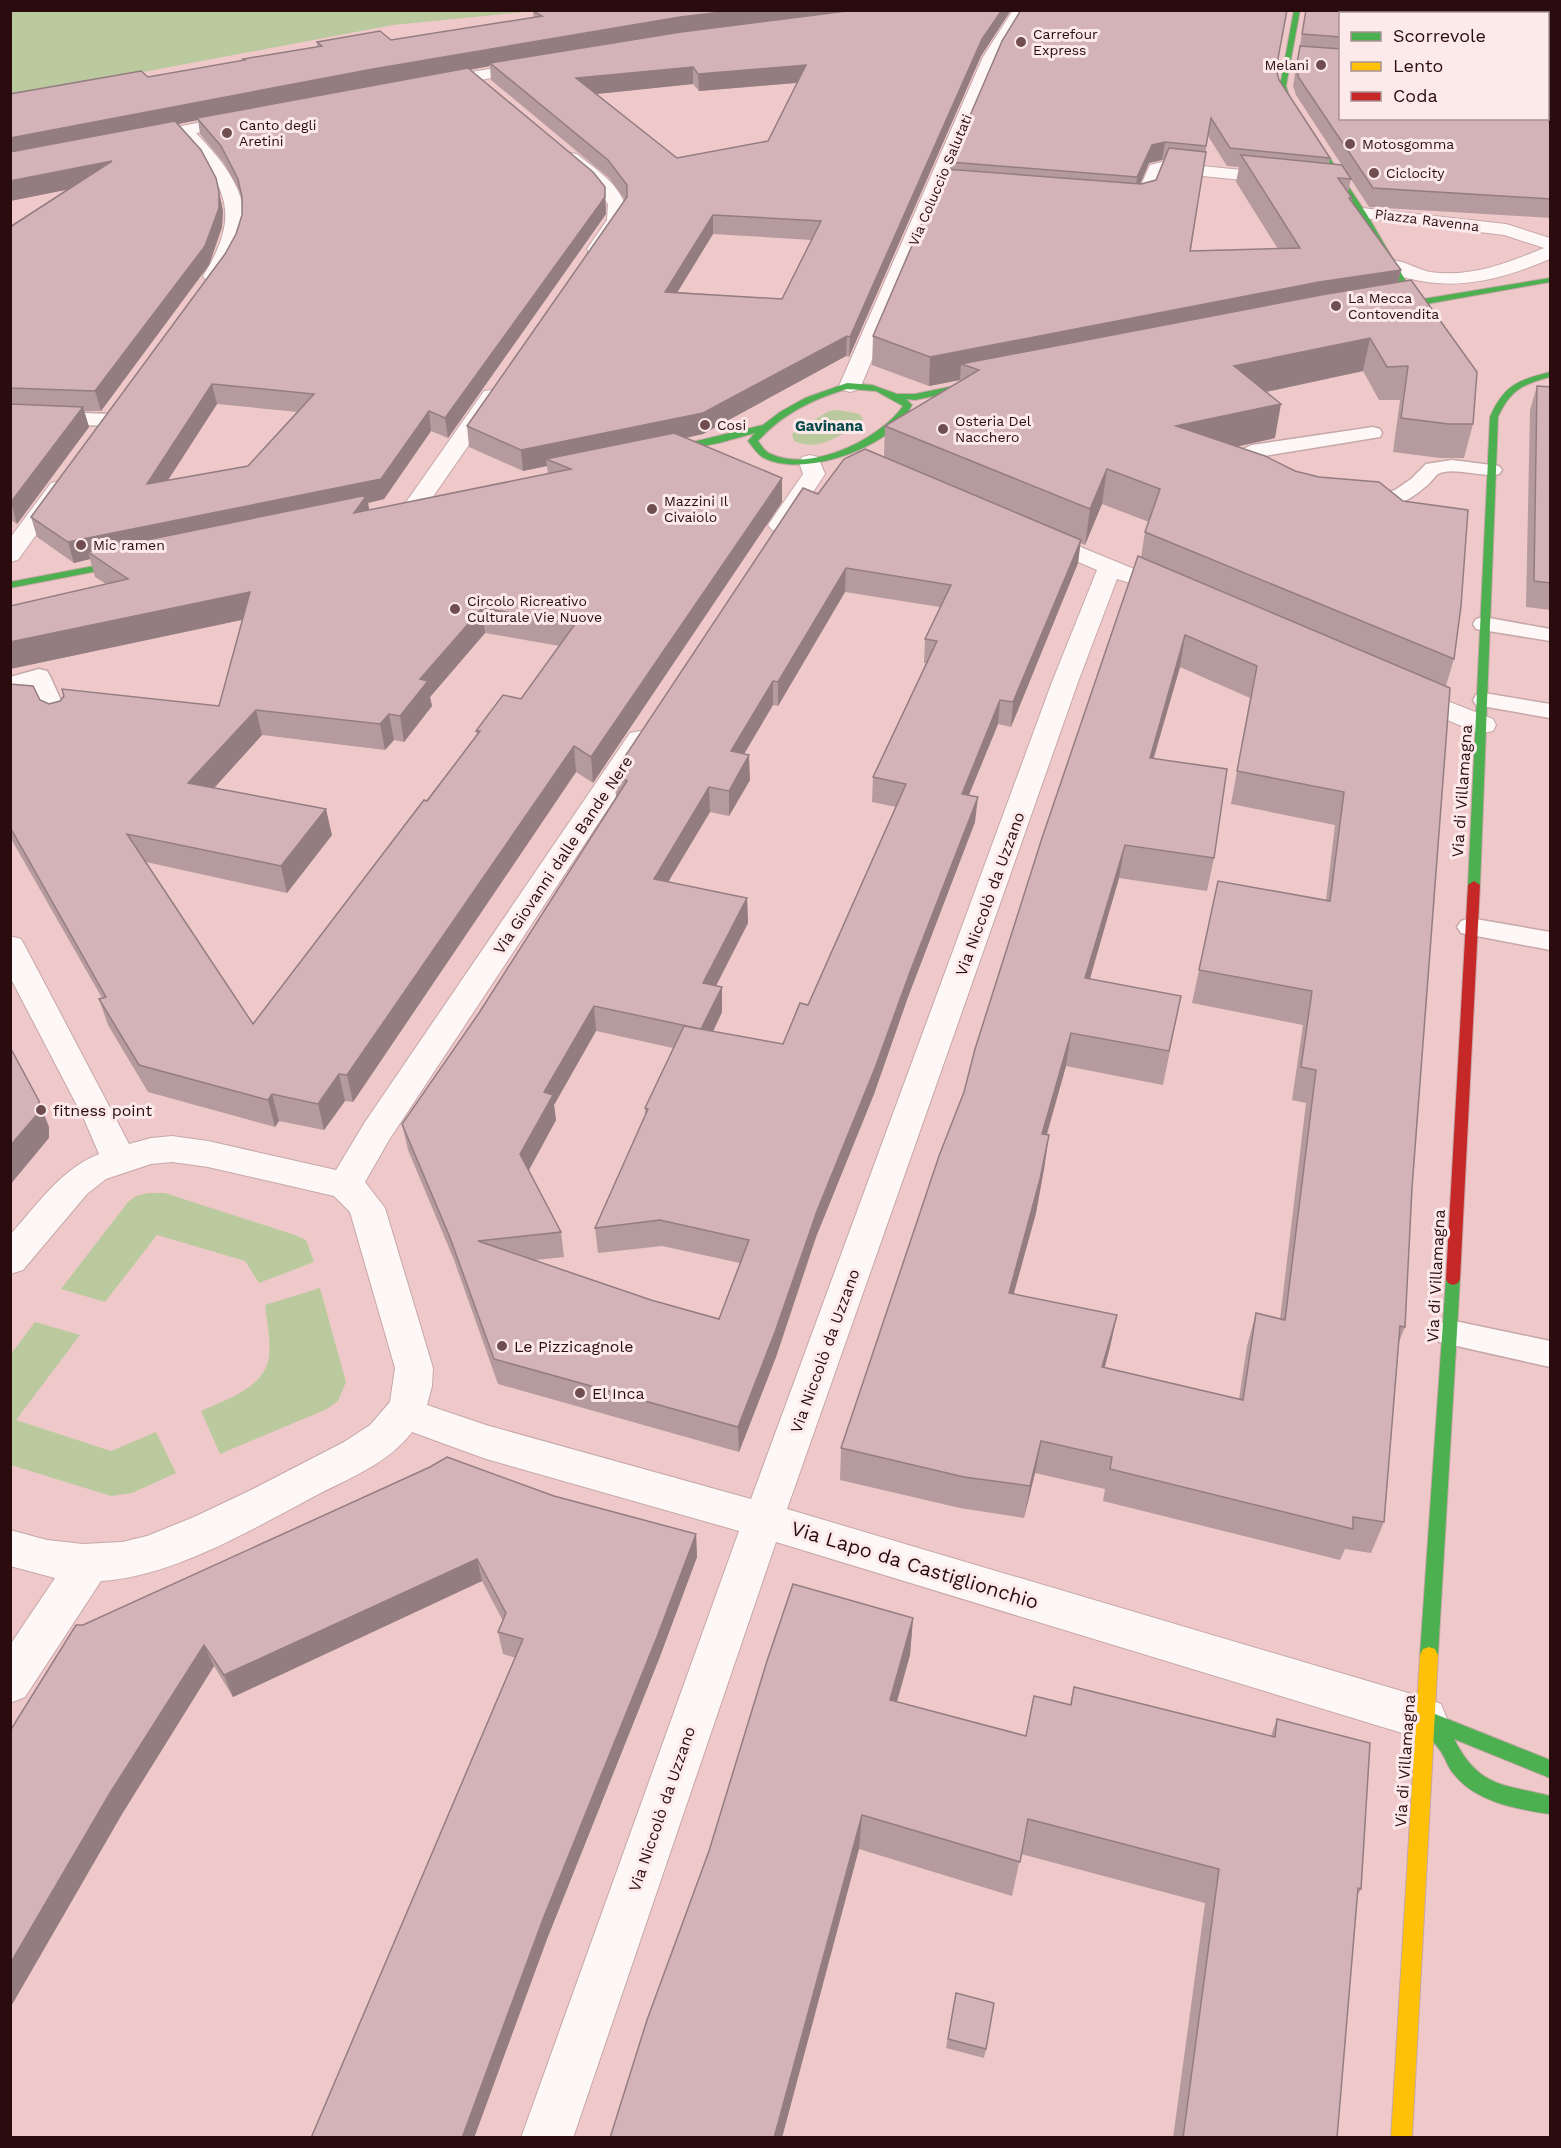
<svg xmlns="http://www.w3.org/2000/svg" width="1561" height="2148" viewBox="0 0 1561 2148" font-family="'Work Sans',sans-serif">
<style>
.green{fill:#baca9e}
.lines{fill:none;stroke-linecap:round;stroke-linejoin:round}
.lane-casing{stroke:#c7a7a7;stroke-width:3}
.street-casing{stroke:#c7a7a7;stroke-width:2}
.fast-casing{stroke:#c7a7a7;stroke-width:2}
.slow-casing{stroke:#c7a7a7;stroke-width:2}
.jam-casing{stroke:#c7a7a7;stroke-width:2}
.lane{fill:#fdf7f7;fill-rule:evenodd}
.street{fill:#fdf7f7;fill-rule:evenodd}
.fast{fill:#4caf50;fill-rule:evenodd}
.slow{fill:#ffc107;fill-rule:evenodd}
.jam{fill:#c62828;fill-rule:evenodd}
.wall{fill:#b59a9e;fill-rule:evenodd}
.shaded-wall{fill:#947d81}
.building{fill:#d3b3b8;stroke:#947d81;stroke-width:1.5;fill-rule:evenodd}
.poi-dot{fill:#704e4f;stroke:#fceaea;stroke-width:2}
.labels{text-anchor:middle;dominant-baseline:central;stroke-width:6;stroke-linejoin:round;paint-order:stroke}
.far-poi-label{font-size:14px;fill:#2b0c0e;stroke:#fceaea;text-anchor:start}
.far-street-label{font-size:14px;fill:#2b0c0e;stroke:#fceaea}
.far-neighbourhood-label{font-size:15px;font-weight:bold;fill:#0a4b4d;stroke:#fceaea}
.street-label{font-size:16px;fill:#2b0c0e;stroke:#fceaea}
.poi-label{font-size:16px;fill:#2b0c0e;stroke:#fceaea;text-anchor:start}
.near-street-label{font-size:20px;fill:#2b0c0e;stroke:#fceaea}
</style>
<rect width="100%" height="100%" fill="#efc9c9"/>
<g class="green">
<path d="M11,11H536L393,25L11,97Z"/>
<path d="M837,410L860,414L863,420L861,424C838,436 819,452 794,441L792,434L796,431L829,411Z"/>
<path d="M148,1193H165L295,1235L306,1240L314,1262L259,1283L245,1261L157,1235L105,1302L61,1289L128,1202L136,1196Z"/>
<path d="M320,1288L346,1382L338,1401L327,1409L220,1454L201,1411C224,1400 265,1388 269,1357C271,1341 267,1322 265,1305Z"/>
<path d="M35,1322L80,1335L16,1420L111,1451L156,1432L176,1473L132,1493L111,1496L11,1465V1354Z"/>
</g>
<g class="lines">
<g class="lane-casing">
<g id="lane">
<path d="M10,410L109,414L116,416L118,420L116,424L109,426L10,422Z"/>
<path d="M1373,427L1380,429L1382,433L1380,437L1258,457L1255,464L1270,480L1267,484C1253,488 1240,477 1235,464L1243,449L1252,445Z"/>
<path d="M1452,460L1499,466L1502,470L1499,474C1483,478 1451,466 1438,474C1434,477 1430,484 1425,487C1409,502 1378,516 1356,510L1353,506L1356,502L1395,490L1411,479L1426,464Z"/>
<path d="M1484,617L1550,629V641L1476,629L1473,624L1476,619Z"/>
<path d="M39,669L47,671L50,676L70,720L66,725L58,727L50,725L32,685L10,691V677Z"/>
<path d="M1484,693L1550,704V718L1476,705L1473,700L1476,695Z"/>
<path d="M1470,918L1550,932V950L1461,933L1457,927L1461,921Z"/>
<path d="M1450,1320L1550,1341V1367L1439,1342L1434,1333L1439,1324Z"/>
</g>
</g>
<g class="street-casing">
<g id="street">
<path d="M1013,10H1028L999,57L861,386L857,390L850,392L843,390L839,386L983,57Z"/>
<path d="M535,61L543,66L540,69L432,89L424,84L432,79Z"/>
<path d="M243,114L251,119L249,122L196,133C244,183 262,218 220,280H206L203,276C242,214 227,186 181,136L140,144L132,139L140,134Z"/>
<path d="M571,153L577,154C595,169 631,191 625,218C623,229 609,243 603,253H589L587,249L607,220L608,204L596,188L565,162L562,158L565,154Z"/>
<path d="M1162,162L1282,174L1288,175L1291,179L1288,183L1282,184L1163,172L1148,207H1115L1112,203L1115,199L1135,198L1150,165Z"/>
<path d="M1362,208L1506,224L1550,238V259C1505,278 1460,291 1411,279C1402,277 1388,273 1383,265L1385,261C1400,257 1415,269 1430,272C1470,278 1508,263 1544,248L1504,235L1356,217L1353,213L1356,209Z"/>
<path d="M492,390L500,391L503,396L425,508L417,510L409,508L405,503L409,498L484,391Z"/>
<path d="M810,455L818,457L825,474L788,530L780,532L772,530L768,525L803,474L799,462L802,457Z"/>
<path d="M59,481L67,483L70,488L18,560L10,562V538L51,483Z"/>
<path d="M1037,529L1139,571L1142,576L1139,581L1130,583L1117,579L1078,682L787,1509L1425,1698L1441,1704L1447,1719L1441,1734L1425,1740L776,1542L573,2138H521L739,1531L486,1459L412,1432C388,1464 347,1479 313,1497C251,1530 172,1577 101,1581L25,1697L10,1703V1645L55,1578L10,1566V1530L47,1540L83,1544L122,1542L147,1536L194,1517L251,1490L344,1442L370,1425L390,1402L395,1368L350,1212L334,1196L208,1167L172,1162L151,1164L106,1179L87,1194L23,1270L10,1274V1235C37,1205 61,1169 99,1154L84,1119L10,977V936L21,939L25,946L129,1144L151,1138L172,1136L208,1141L336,1170L365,1122L630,733L640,731L650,733L654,739L389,1140L365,1182L385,1208L433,1368L432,1386L427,1405L486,1425L751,1499L1052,682L1097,570L1029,541L1025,536L1029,531Z"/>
<path d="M1407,685L1493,719L1496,725L1493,731L1483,733L1473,731L1398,699L1394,693L1398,687Z"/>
</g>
</g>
<g class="fast-casing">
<g id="fast">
<path d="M1294,10H1300L1286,86L1289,96L1366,213L1417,300L1550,278V282L1415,306L1378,311V307L1410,302L1358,213L1283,96L1280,86Z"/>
<path d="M1550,372V377C1523,384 1510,390 1498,417L1480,885L1474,889L1468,885L1490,417C1504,385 1518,380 1550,372Z"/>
<path d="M988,379L992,382L991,384L915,400L906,399L912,405C909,410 906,416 902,421C875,451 802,477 764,458C758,455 753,447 748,441L755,433L719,443L656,455L651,452L763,425L780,412L805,398L847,383L872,385L897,394H915ZM847,389L876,391L903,406C880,439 811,473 771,454C765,452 762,446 758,441C782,414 813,399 847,389Z"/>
<path d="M136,558L141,561L139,563L10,588V582Z"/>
<path d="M1453,1273L1458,1275L1460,1279L1438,1655L1435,1661L1429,1663L1423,1661L1420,1655L1446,1279L1448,1275Z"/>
<path d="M1425,1710L1550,1760V1778L1454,1739C1479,1788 1503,1784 1550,1796V1814C1516,1809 1475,1802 1453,1773C1447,1766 1445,1756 1439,1749C1432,1739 1421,1731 1416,1719L1419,1713Z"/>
</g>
</g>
<g class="slow-casing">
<g id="slow">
<path d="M1533,10H1539L1540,14H1534Z"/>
<path d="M1548,52L1550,53V66L1548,65Z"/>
<path d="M1429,1647L1435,1649L1438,1655L1412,2138H1391L1420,1655L1423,1649Z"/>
</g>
</g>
<g class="jam-casing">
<path id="jam" d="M1474,881L1480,885L1460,1279L1458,1283L1453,1285L1448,1283L1446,1279L1468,885Z"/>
</g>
<use href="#lane" class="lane"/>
<use href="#street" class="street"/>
<use href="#fast" class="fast"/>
<use href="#slow" class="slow"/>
<use href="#jam" class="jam"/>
</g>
<g class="wall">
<path d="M535,10H1011L981,56L849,357L846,356L703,434L686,438L782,478V502L593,783L576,772L353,1102L345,1101L324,1130L279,1121L275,1127L148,1092L108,1025L99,999L102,998L10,837V684L40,700L49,704L219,706L242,620L10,669V606L106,584L95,577L90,559L74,563L37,537L31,517L225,254L236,234L242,215V196L224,163L200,134L198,120L178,124L216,178L223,211L222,227L209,265L101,411H84L89,427L17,524L10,519V227L69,189L10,201V94L148,77L243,61V59L317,47V42L391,40L534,18L533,11ZM490,66L491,80L609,178L625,200L467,426L469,447L523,471L547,466L548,474L369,510L368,503L384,499L431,431L448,438L606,214V205L470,70ZM797,83L768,141L677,158L596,94L693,84L699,91ZM713,234L812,240L782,299L677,292ZM217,404L298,412L248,466L168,480ZM485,633L560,646L521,699L476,731L477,735L253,1024L146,862L287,893L332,835L214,788L262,735L385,750L394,740L404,742L432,706L430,697Z"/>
<path d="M1306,10L1341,14V118L1551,128V218L1369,207L1296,95L1293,86Z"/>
<path d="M1276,70L1279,80L1330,158L1329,164L1351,179L1348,193L1352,198L1351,201L1401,270L1398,282L1473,424L1464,458H1440L1393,452L1400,400H1379L1363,371L1266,392L1275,438L1236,447L1454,659L1446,686L1412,1188L1405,1327L1399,1342L1384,1522L1371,1553L1345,1549L1340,1560L1103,1501L1105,1489L1035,1473L1024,1518L960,1508L840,1480L841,1448L964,1092L1141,557L1145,532L1149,522L1102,504L1085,545L1080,543L1078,563L1011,727L998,724L969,795L975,822L908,997L874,1094L816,1237L776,1357L739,1452L498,1384L454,1260L408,1150L402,1124L479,1013L616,798L614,773L818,494L884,457L885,426L960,381V380L929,386L872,365L873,336L950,169V162ZM1208,136L1227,166L1239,167L1236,182L1278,249L1191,251ZM1162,160H1164L1156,180L1140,184L1149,163ZM845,592L940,607L925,639L924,663H927L873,777L872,802L896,807L808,1005L783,1044L713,1032L722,1012V987L716,986L748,923L747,898L668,882L710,812L729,816L750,780L744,754L773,705L778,706ZM1180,667L1250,698L1231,804L1335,825L1326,900L1218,881L1192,1003L1303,1025L1292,1100L1306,1103L1280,1319L1256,1313L1247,1346L1239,1399L1105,1367L1110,1347L1117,1315L1013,1294L1036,1213L1044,1169L1049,1135H1047L1066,1066L1163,1085L1181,996L1090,979L1119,878L1207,891L1214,858L1154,758ZM596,1031L673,1048L645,1108V1116L595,1228L598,1253L662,1246L740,1263L719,1319L651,1300L535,1260L564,1257L561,1232L529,1170L556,1120L554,1105Z"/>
<path d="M1537,386L1551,387V610L1526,607L1530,410Z"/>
<path d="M554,1496L696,1534L697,1557L659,1659L547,1939L474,2138H311L516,1658L503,1654L498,1632L503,1621L482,1581L233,1697L214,1666L122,1814L10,2008V1731L83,1625Z"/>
<path d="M913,1618L910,1655L897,1702L1026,1736L1070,1704L1074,1687L1271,1736L1277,1719L1361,1889L1357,1896L1337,2138H1173L1205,1903L1021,1854L1012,1896L859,1849L610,2138Z"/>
<path d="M956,1993L986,2049L984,2058L946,2048Z"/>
</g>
<g class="shaded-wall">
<path d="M738,10H877L490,63V66L197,118L198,120L10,157V138L373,69L680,17Z"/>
<path d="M1002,10H1011L981,56L849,357L850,337L982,39Z"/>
<path d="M806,65V82L699,91L698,74Z"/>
<path d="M693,67V84L577,96L576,78Z"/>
<path d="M1165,142L1162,160L1149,163L1135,196L1137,177L1152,145Z"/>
<path d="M112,161L116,180L10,201V181Z"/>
<path d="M605,187L606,214L448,438L445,418Z"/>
<path d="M219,192L223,211L222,227L209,265L101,411L95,391Z"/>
<path d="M713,215V234L666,311L665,292Z"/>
<path d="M1401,270L1394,298L961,364L960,380L929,386L930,357L1319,282Z"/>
<path d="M847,336L846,356L703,434L558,464L546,459L547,466L523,471L521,450Z"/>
<path d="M1370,338L1363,371L1228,400L1234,366Z"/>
<path d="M212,384L217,404L152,505L147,484Z"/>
<path d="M1281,404L1275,438L1171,461L1176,426Z"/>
<path d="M83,407L89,427L17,524L11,502Z"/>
<path d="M429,411L431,431L384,499L368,503L371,519L88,552L90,559L74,563L68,542Z"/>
<path d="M1107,469L1102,504L1085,545L1090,509Z"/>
<path d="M782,478V502L593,783L591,757Z"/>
<path d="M1081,540L1078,563L1011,727L1013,702Z"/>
<path d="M846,568L845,592L778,706V682Z"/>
<path d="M250,592L255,617L10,669V642Z"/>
<path d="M482,608L485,633L430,697L432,706L404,742L400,716L420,679Z"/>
<path d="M1185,635L1180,667L1144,790L1150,758Z"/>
<path d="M773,681V705L731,776V751Z"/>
<path d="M1000,700L998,724L959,819L962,794Z"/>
<path d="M256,710L262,735L195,809L188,783Z"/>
<path d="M389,714L394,740L385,750L380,724Z"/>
<path d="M574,746L576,772L353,1102L347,1075Z"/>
<path d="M749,755L750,780L729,816V791Z"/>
<path d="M709,787L710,812L655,904L654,879Z"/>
<path d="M978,797L975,822L908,997L874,1094L816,1237L776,1357L739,1452L738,1427L817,1211Z"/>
<path d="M326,809L332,835L287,893L281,866Z"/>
<path d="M1125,845L1119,878L1080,1012L1085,978Z"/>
<path d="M747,898L748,923L704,1009L703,983Z"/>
<path d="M722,987V1012L702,1054L701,1029Z"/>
<path d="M594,1006L596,1031L554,1105L556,1120L524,1179L520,1154L544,1092Z"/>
<path d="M1071,1033L1066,1066L1037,1167L1042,1134Z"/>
<path d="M339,1074L345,1101L324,1130L318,1104Z"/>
<path d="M272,1094L279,1121L275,1127L268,1100Z"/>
<path d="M39,1101L49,1127V1138L10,1185V1146Z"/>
<path d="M1049,1135L1044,1169L1036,1213L1005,1326L1009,1293Z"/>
<path d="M1117,1315L1110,1347L1096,1399L1102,1367Z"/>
<path d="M1041,1441L1035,1473L1024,1518L1030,1486Z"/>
<path d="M696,1534L697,1557L659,1659L547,1939L474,2138H462L543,1919Z"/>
<path d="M477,1559L482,1581L233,1697L224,1675Z"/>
<path d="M913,1618L910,1655L887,1736L890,1700Z"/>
<path d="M204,1645L214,1666L122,1814L10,2008V1964L110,1793Z"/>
<path d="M862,1815L859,1849L782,2138H774Z"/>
</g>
<g class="building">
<path d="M535,10H738L680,17L373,69L10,138V94L141,71L148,77L245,60L243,59L322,46L317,42L380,31L391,40L542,16L533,11Z"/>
<path d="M855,10H1002L982,39L850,337L847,336L703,413L521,450L467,426L627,197V185L608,160L490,63L681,32ZM806,65L768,141L677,158L576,78L693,67L698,74ZM713,215L821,221L782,299L665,292Z"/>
<path d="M1021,10H1287L1276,69L1279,80L1330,158L1230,148L1211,118L1206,146L1165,142L1152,145L1137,177L950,162L1002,41Z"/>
<path d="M1306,10H1516L1517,14H1341V37L1302,34Z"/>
<path d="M1300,46L1341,49V118H1548L1551,128V199L1373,188L1299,78L1296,69Z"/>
<path d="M468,68L593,172L605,187V197L445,418L429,411L381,479L68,542L31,517L225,254L236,234L242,215V197L238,179L221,146L197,118ZM212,384L314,394L248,466L147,484Z"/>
<path d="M175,121L201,150L216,178L219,192V208L205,246L95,391L10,388V227L112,161L10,181V152Z"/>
<path d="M1169,148L1206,152L1190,251L1300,248L1241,155L1342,165L1351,179L1338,178L1352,198H1349L1401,270L1319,282L930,357L873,336L945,169L1141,184L1156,180Z"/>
<path d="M1411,280L1477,372L1473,424H1449L1401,418L1408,366L1387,367L1370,338L1234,366L1281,404L1176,426L1265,456L1295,471L1319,477L1379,482L1403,501L1468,510L1461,606L1454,659L1145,532L1160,489L1107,469L1090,509L885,426L979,370L961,364L1321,295Z"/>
<path d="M1537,386L1551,387V583L1534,581Z"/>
<path d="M10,404L83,407L11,502H10Z"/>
<path d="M674,433L782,478L591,757L574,746L347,1075L339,1074L318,1104L272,1094L268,1100L139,1065L99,999L106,997L10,827V684L33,686L40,700L49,704L60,701L64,696L62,689L219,706L250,592L10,642V606L128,579L88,552L367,495L354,513L571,469L546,459ZM482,608L575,624L521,699L503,695L476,731H480L427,801L424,800L253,1024L127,834L281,866L326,809L188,783L256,710L380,724L389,714L400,716L428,681L420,679Z"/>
<path d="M865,449L1081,540L1013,702L1000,700L962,794L978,797L910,972L875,1068L817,1211L775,1332L738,1427L494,1359L449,1235L402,1124L479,1013L627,781L614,773L803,488L818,494L844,459ZM846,568L951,585L925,639L937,641L873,777L906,784L808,1005L800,1003L783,1044L684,1026L645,1108L648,1109L595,1228L660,1220L749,1240L719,1319L651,1300L478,1241L561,1232L520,1154L553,1095L544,1092L594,1006L701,1029L722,987L703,983L747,898L654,879L709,787L729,791L749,755L731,751L773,681L778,682Z"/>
<path d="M1138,556L1450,688L1412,1188L1405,1327L1400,1326L1384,1522L1353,1517V1529L1110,1469L1112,1457L1041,1441L1030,1486L964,1477L841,1448L939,1156L964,1092L975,1049L1042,838ZM1185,635L1257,666L1237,771L1344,792L1330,901L1218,881L1199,970L1312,991L1301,1067L1316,1070L1285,1320L1256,1313L1243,1400L1102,1367L1117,1315L1009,1293L1040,1179L1049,1135L1042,1134L1071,1033L1169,1051L1181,996L1085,978L1125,845L1214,858L1227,769L1150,758Z"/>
<path d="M10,1047L39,1101V1112L10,1146Z"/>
<path d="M447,1457L554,1496L696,1534L657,1637L543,1919L462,2138H311L523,1639L498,1632L506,1613L477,1559L224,1675L204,1645L110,1793L10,1964V1731L76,1625H83L430,1467Z"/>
<path d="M793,1584L913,1618L890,1700L1026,1736L1034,1696L1071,1705L1074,1687L1275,1737L1277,1719L1370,1743L1361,1889L1358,1888L1337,2138H1183L1219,1869L1028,1819L1020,1862L862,1815L774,2138H610L647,2020L709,1851L767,1661Z"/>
<path d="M956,1993L994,2003L986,2049L948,2039Z"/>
</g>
<g class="poi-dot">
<circle cx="1021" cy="42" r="6"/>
<circle cx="1321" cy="65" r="6"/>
<circle cx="227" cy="133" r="6"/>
<circle cx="1350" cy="144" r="6"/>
<circle cx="1374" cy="173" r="6"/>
<circle cx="1336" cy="306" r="6"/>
<circle cx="705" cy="425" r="6"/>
<circle cx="943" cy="429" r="6"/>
<circle cx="652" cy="509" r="6"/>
<circle cx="81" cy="545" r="6"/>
<circle cx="455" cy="609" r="6"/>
<circle cx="41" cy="1110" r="6"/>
<circle cx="502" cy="1346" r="6"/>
<circle cx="580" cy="1393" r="6"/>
</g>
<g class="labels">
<g class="far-poi-label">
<text x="1033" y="34">Carrefour<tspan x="1033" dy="16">Express</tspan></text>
<text x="1309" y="65" text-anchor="end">Melani</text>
<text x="239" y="125">Canto degli<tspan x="239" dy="16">Aretini</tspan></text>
<text x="1362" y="144">Motosgomma</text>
<text x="1386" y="173">Ciclocity</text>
<text x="1348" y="298">La Mecca<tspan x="1348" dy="16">Contovendita</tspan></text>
<text x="955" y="421">Osteria Del<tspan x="955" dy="16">Nacchero</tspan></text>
<text x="717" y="425">Cosi</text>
<text x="664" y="501">Mazzini Il<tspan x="664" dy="16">Civaiolo</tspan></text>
<text x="93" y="545">Mic ramen</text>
<text x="467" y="601">Circolo Ricreativo<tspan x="467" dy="16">Culturale Vie Nuove</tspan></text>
</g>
<g class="far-street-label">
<text transform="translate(940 180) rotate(-67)">Via Coluccio Salutati</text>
<text transform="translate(1427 220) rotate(7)">Piazza Ravenna</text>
</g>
<g class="far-neighbourhood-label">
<text x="829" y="426">Gavinana</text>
</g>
<g class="street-label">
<text transform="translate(1462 791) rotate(-86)">Via di Villamagna</text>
<text transform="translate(563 855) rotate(-56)">Via Giovanni dalle Bande Nere</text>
<text transform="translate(990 894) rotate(-70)">Via Niccolò da Uzzano</text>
<text transform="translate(1436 1276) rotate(-87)">Via di Villamagna</text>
<text transform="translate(825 1351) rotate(-70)">Via Niccolò da Uzzano</text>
<text transform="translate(1405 1761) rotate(-86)">Via di Villamagna</text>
<text transform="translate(662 1809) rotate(-71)">Via Niccolò da Uzzano</text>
</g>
<g class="poi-label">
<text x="53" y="1110">fitness point</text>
<text x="514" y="1346">Le Pizzicagnole</text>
<text x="592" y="1393">El Inca</text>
</g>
<g class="near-street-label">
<text transform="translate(915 1565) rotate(17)">Via Lapo da Castiglionchio</text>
</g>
</g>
<rect width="1561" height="2148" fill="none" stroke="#2b0c0e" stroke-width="24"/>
<rect x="1339" y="12" width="210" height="108" fill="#fceaea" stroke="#a89192" stroke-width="1.5"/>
<rect x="1351" y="32" width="30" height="9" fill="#4caf50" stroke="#a89192" stroke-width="1.5"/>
<text x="1393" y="42" font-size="18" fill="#2b0c0e">Scorrevole</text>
<rect x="1351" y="62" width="30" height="9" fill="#ffc107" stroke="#a89192" stroke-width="1.5"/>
<text x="1393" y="72" font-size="18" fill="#2b0c0e">Lento</text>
<rect x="1351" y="92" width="30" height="9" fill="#c62828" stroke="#a89192" stroke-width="1.5"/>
<text x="1393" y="102" font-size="18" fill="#2b0c0e">Coda</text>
</svg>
